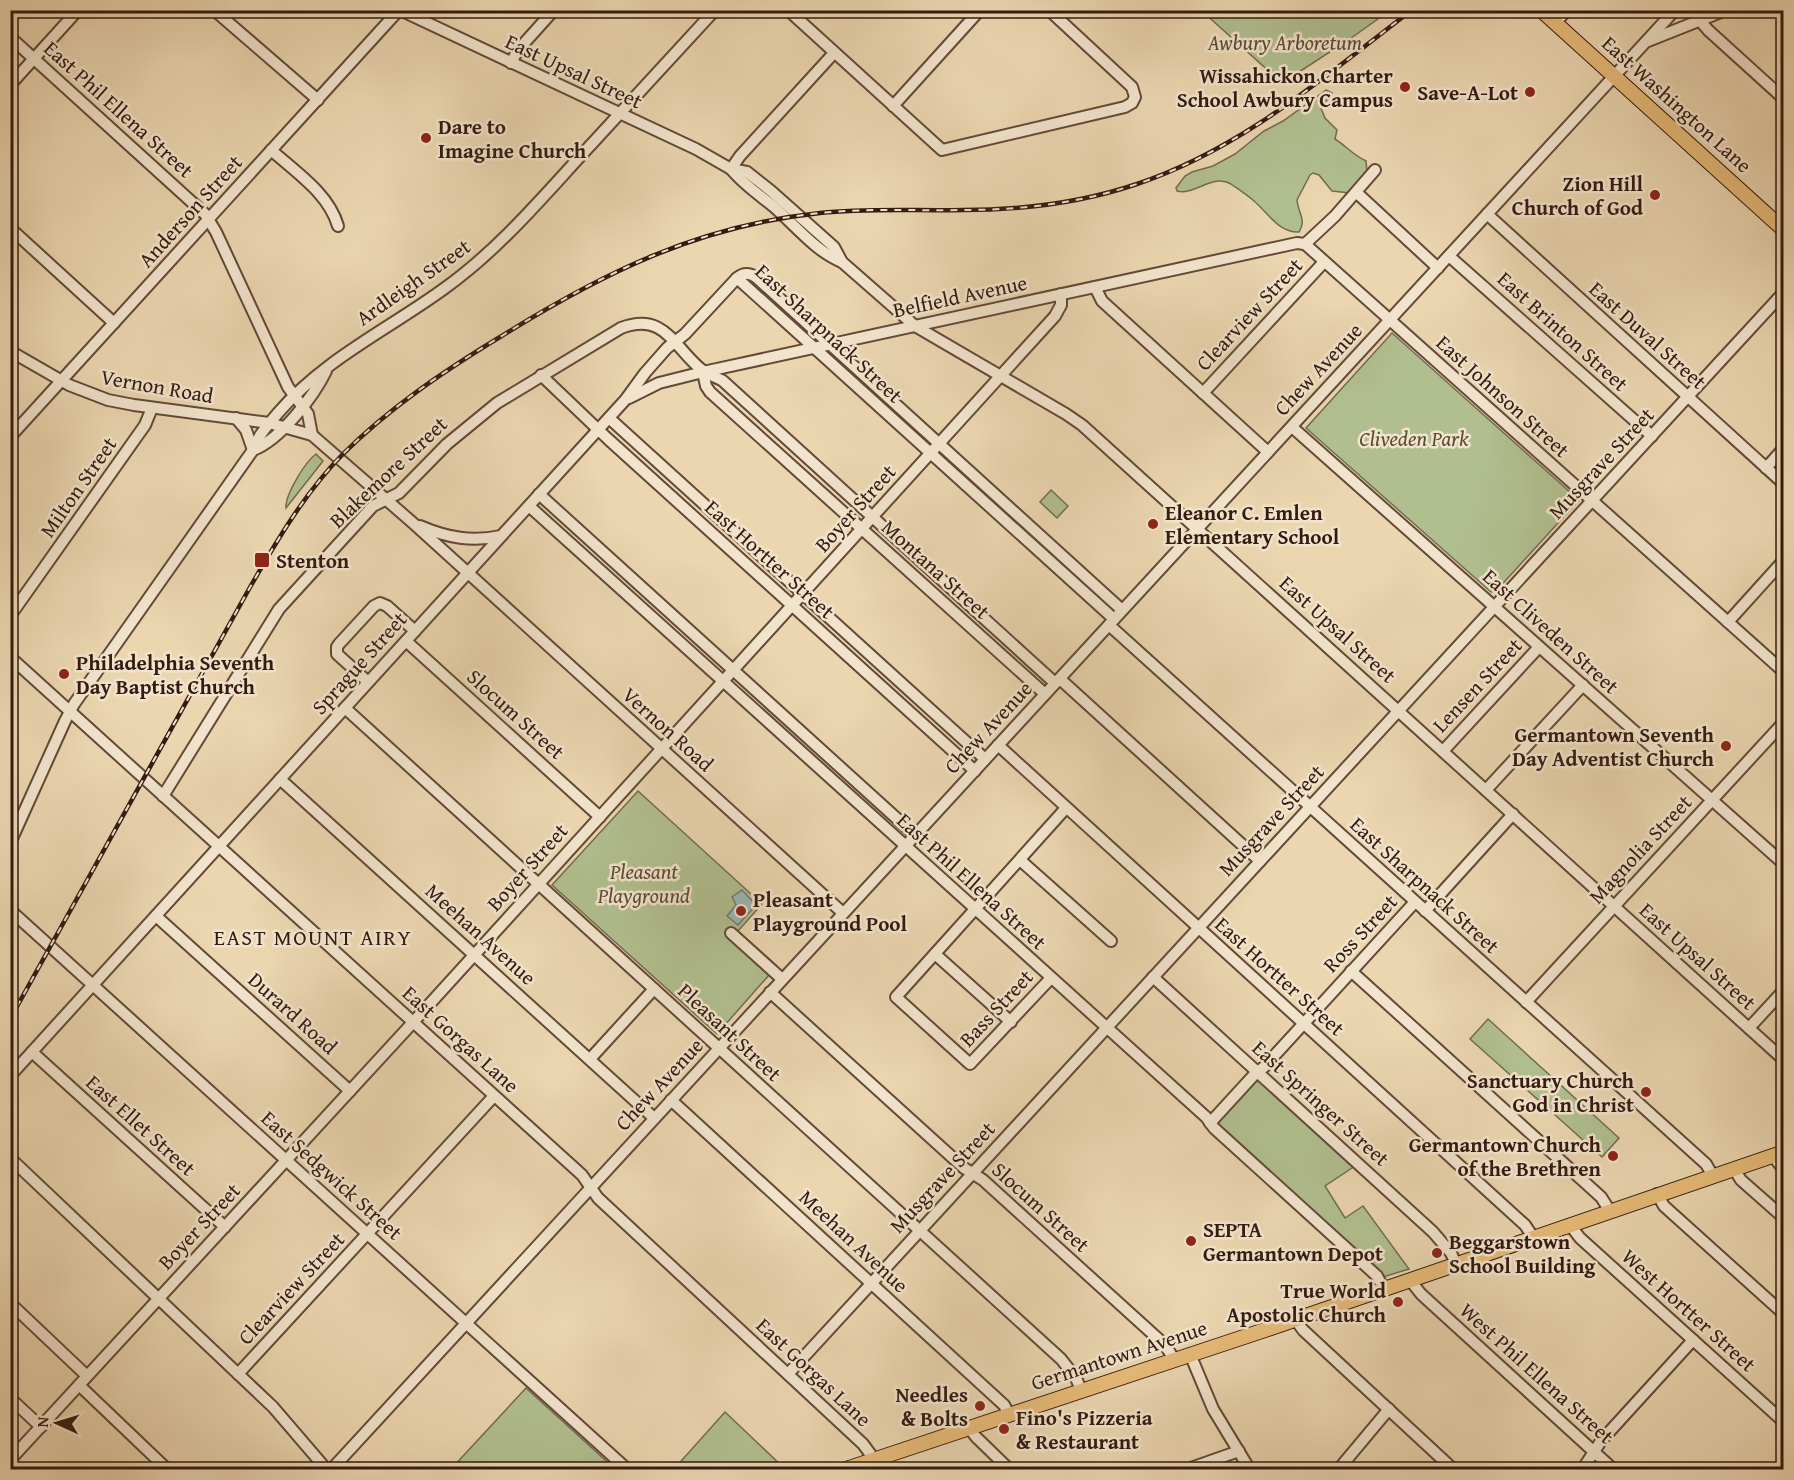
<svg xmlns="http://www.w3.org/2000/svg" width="1794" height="1480" viewBox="0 0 1794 1480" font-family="'Gentium Book Plus',serif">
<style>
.green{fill:#b1bf90;stroke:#726c50;stroke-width:1.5}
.water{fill:#9cb6b6;stroke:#727874;stroke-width:1.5}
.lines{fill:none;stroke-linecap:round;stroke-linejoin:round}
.minor-casing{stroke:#624938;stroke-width:14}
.major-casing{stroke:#341a10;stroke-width:16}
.minor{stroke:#f2e4cc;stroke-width:10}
.major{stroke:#e6bb78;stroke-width:14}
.rail-casing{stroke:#341a10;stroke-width:4.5}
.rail{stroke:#f2e4cc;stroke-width:2;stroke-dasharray:7;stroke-linecap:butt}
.poi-dot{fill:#8f2418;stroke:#f2e4cc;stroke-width:2}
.labels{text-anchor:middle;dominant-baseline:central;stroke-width:5;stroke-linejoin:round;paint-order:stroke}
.park-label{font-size:21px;font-style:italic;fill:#5a4c36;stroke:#f2e4cc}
.street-label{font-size:21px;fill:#341a10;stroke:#f2e4cc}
.poi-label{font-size:21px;font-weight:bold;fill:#341a10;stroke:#f2e4cc;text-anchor:end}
.neighbourhood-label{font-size:22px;letter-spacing:1.5px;fill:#341a10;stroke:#f2e4cc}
</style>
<rect width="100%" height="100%" fill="#ebd6b0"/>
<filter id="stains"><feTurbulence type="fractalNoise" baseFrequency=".00333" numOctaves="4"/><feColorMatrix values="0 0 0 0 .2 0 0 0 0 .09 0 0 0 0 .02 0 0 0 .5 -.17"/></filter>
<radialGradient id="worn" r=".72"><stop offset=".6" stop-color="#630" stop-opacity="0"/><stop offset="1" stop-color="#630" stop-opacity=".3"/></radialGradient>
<g class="green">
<path d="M1202,11H1389L1347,41L1282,83Z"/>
<path d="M1326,90L1332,93L1321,108L1325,118L1337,130L1335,139C1346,146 1353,155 1366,161L1367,171L1350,193L1332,191L1319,175L1313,173L1310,175L1297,200C1298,213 1307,220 1299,232C1279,233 1268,213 1254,201C1247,195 1238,189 1231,184C1213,173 1194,196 1177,191L1176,188L1185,176L1192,172L1213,166L1235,154L1264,131L1283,121Z"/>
<path d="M1392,333L1579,500L1496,591L1491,592L1306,428Z"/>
<path d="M316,454L323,461L286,508C285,495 305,462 316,454Z"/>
<path d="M1051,490L1068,506L1057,518L1040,502Z"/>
<path d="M638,791L762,904L738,931L777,966L717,1034L552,885Z"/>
<path d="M1488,1019L1619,1138L1602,1157L1470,1039Z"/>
<path d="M1257,1078L1355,1166L1325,1186L1345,1218L1363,1206L1409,1269L1383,1277L1217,1125V1122Z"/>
<path d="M526,1388L615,1469H451Z"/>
<path d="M725,1412L785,1469H674Z"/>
</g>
<path class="water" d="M742,890L756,905L738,925L727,916L736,905L732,897Z"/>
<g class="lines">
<g class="minor-casing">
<g id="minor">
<path d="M214,10L318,100"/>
<path d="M400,10L696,149L731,169L747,172L771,191L834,247L842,262L915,326L1066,414L1082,425L1784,1060"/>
<path d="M788,10L942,150L1125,107L1132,103L1135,97L1132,87L1049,10"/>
<path d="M1691,10L1708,30L1784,99"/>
<path d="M1555,23L1567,10"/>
<path d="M10,37L205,214L216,232L288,387L308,414L312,435"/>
<path d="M1648,41L1726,10"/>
<path d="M511,63L518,50L554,10"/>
<path d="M10,85L78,10"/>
<path d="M893,106L980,10"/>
<path d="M271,150C296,172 329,194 338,226"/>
<path d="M731,169L740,156L834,53"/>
<path d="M731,169C743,184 758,194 773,206C795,225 815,251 842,262"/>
<path d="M1357,193L1438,268"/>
<path d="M1487,214L1784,484"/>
<path d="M10,228L114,323"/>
<path d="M1305,244L1784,672"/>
<path d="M1305,244L1335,216L1375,170"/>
<path d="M1449,256L1652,436"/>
<path d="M737,278L1114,619"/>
<path d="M1095,287L1102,301L1268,452"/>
<path d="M10,351L69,385L108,400L134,405L269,423L312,435L413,523L843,913"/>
<path d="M703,372L706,386L710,392L1045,694"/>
<path d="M541,375L608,439L975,771"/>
<path d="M1203,393L1324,262"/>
<path d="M629,398L659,383L703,372L1297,243L1305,244"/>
<path d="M236,418L246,430L253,450"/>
<path d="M609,418L985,759"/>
<path d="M1292,427L1784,864"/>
<path d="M10,437L399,10"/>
<path d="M253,450C280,440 314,396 326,371"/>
<path d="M1766,468L1784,448"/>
<path d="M539,494L915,835"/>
<path d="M529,506L1206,1117L1214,1128L1377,1276L1384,1289"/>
<path d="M420,526C448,538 472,542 501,536"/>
<path d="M10,616L145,425L152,408"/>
<path d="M1728,622L1784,560"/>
<path d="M1109,625L1706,1164L1713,1176"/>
<path d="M406,641L600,817"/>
<path d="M10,657L582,1175L598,1198L863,1444L874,1459"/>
<path d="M1060,679L1260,861"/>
<path d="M368,682L337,654V647L339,644L374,606L380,603L387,606L415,631"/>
<path d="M345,708L1061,1359L1076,1378L1081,1390"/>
<path d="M998,745L1525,1225L1533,1237"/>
<path d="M1443,751L1539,647"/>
<path d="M280,779L654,1118"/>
<path d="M1486,790L1583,685"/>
<path d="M163,796L279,609L373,506L399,493L447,444L497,403L621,328C665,311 674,348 702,370C708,375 717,377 723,381L1055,683"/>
<path d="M10,843L65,721L74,704L253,450C258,435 268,425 278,413C324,359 389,329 445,288C495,252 535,206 576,161C622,111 668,61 715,10"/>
<path d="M1020,860L1111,941"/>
<path d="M10,910L628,1470"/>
<path d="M1425,911L1513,814"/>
<path d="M156,916L350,1091"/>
<path d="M731,933L782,979"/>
<path d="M935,954L1011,1022"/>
<path d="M1351,971L1601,1197L1610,1211"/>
<path d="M1153,977L1433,1232L1451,1253L1456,1264"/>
<path d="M1051,978L970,1064L896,997L1066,808"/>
<path d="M770,992L964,1168L983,1180L1165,1345L1174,1359"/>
<path d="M1526,1002L1784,722"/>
<path d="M1749,1028L1784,990"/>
<path d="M32,1052L225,1227"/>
<path d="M590,1059L654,989"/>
<path d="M10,1076L626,399L645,373L667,348L685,334L737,278C744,272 750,273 757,278L1122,610"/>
<path d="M671,1100L1004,1405L1009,1414"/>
<path d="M1210,1123L1254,1075L1264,1067L1415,902"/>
<path d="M1773,1156L1784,1170"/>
<path d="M10,1158L273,1407L327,1470"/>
<path d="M1734,1169L1741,1180L1784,1218"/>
<path d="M1657,1194L1664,1206L1784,1314"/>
<path d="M1570,1225L1580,1238L1784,1422"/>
<path d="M1410,1280L1421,1294L1614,1470"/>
<path d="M10,1303L87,1376"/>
<path d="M1295,1319L1303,1330L1454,1470"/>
<path d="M1190,1354L1213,1409L1250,1470"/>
<path d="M238,1374L494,1096"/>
<path d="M788,1374L1784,292"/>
<path d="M79,1385L168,1470"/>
<path d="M10,1398L41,1427"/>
<path d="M968,1427L976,1437L1010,1470"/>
<path d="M10,1460L406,1030L1055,316L1061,305V294"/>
<path d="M331,1470L1675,10"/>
<path d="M1185,1470L1239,1451"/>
<path d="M1338,1470L1389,1409"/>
<path d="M1582,1470L1601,1441L1693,1340"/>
</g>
</g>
<g class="major-casing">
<g id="major">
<path d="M1541,10L1784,230"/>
<path d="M843,1470L1262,1331L1784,1152"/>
</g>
</g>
<use href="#minor" class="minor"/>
<use href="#major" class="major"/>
<g class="rail-casing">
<path id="rail" d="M10,1019L249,589C276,542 304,494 342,455C389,408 444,371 500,337C603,273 697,226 820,213C867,208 915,211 963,210C1022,210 1081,203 1137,184C1242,149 1325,76 1412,10"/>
</g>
<use href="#rail" class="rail"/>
</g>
<g class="poi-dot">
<circle cx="1405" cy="87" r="6"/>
<circle cx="1530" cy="92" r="6"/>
<circle cx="426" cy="138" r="6"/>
<circle cx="1655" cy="195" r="6"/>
<circle cx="1153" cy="524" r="6"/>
<rect x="254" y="552" width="16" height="16" rx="3"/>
<circle cx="64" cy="674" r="6"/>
<circle cx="1726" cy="746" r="6"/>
<circle cx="741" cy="911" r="6"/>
<circle cx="1646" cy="1092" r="6"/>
<circle cx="1613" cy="1156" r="6"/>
<circle cx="1191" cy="1241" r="6"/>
<circle cx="1437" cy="1253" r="6"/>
<circle cx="1398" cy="1302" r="6"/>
<circle cx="980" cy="1406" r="6"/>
<circle cx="1004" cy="1429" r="6"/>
</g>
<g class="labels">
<g class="park-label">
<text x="1285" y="42">Awbury Arboretum</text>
<text x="1414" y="438">Cliveden Park</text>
<text x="644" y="871">Pleasant<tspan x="644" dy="24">Playground</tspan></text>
</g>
<g class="street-label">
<text transform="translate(574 71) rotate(25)">East Upsal Street</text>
<text transform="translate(1677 104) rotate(42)">East Washington Lane</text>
<text transform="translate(119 109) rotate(42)">East Phil Ellena Street</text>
<text transform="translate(190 211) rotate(-48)">Anderson Street</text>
<text transform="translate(413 282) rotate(-35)">Ardleigh Street</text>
<text transform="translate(960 296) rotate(-12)">Belfield Avenue</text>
<text transform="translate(1249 314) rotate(-47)">Clearview Street</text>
<text transform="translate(1563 331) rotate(42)">East Brinton Street</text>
<text transform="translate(829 333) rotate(43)">East Sharpnack Street</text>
<text transform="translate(1648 335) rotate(42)">East Duval Street</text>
<text transform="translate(1318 369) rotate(-47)">Chew Avenue</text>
<text transform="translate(157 386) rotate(10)">Vernon Road</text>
<text transform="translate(1503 396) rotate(42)">East Johnson Street</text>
<text transform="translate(1601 463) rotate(-47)">Musgrave Street</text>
<text transform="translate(388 472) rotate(-43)">Blakemore Street</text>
<text transform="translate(78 487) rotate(-55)">Milton Street</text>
<text transform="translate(855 508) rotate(-48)">Boyer Street</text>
<text transform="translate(770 559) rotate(42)">East Hortter Street</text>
<text transform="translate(936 569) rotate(42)">Montana Street</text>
<text transform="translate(1338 629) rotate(42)">East Upsal Street</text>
<text transform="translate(1551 631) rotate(42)">East Cliveden Street</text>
<text transform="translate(359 663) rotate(-48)">Sprague Street</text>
<text transform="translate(1477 685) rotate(-47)">Lensen Street</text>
<text transform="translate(516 714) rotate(42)">Slocum Street</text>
<text transform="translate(988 727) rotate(-47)">Chew Avenue</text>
<text transform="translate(668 729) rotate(42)">Vernon Road</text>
<text transform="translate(1271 820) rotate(-47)">Musgrave Street</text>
<text transform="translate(1640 849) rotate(-47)">Magnolia Street</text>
<text transform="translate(527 867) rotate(-48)">Boyer Street</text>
<text transform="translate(972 881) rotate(42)">East Phil Ellena Street</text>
<text transform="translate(1425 885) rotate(42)">East Sharpnack Street</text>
<text transform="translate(1360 933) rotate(-47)">Ross Street</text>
<text transform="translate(481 934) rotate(42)">Meehan Avenue</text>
<text transform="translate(1698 956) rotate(42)">East Upsal Street</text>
<text transform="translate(1280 976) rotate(42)">East Hortter Street</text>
<text transform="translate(996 1008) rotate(-47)">Bass Street</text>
<text transform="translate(293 1013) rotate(42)">Durard Road</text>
<text transform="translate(730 1032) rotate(43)">Pleasant Street</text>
<text transform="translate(461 1039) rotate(42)">East Gorgas Lane</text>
<text transform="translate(659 1084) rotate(-47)">Chew Avenue</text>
<text transform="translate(1321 1103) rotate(42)">East Springer Street</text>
<text transform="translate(141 1125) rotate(42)">East Ellet Street</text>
<text transform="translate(332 1175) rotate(42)">East Sedgwick Street</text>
<text transform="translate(942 1177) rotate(-47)">Musgrave Street</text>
<text transform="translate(1041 1207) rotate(42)">Slocum Street</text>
<text transform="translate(199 1226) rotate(-47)">Boyer Street</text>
<text transform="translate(854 1241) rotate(43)">Meehan Avenue</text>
<text transform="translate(291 1288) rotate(-47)">Clearview Street</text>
<text transform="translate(1689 1310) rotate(42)">West Hortter Street</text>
<text transform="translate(1119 1355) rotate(-18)">Germantown Avenue</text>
<text transform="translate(814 1372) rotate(43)">East Gorgas Lane</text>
<text transform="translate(1537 1373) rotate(42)">West Phil Ellena Street</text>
</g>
<g class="poi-label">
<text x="1393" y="75">Wissahickon Charter<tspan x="1393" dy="24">School Awbury Campus</tspan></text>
<text x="1518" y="92">Save-A-Lot</text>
<text x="438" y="126" text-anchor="start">Dare to<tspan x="438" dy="24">Imagine Church</tspan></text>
<text x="1643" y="183">Zion Hill<tspan x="1643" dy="24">Church of God</tspan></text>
<text x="1165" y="512" text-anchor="start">Eleanor C. Emlen<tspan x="1165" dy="24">Elementary School</tspan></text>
<text x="276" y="560" text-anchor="start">Stenton</text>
<text x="76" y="662" text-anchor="start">Philadelphia Seventh<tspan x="76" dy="24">Day Baptist Church</tspan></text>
<text x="1714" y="734">Germantown Seventh<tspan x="1714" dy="24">Day Adventist Church</tspan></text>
<text x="753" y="899" text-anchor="start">Pleasant<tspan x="753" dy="24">Playground Pool</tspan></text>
<text x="1634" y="1080">Sanctuary Church<tspan x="1634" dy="24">God in Christ</tspan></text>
<text x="1601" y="1144">Germantown Church<tspan x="1601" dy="24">of the Brethren</tspan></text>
<text x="1203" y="1229" text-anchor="start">SEPTA<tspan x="1203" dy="24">Germantown Depot</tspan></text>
<text x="1449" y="1241" text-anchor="start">Beggarstown<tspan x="1449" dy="24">School Building</tspan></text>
<text x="1386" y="1290">True World<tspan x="1386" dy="24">Apostolic Church</tspan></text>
<text x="968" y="1394">Needles<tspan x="968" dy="24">&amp; Bolts</tspan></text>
<text x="1016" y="1417" text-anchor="start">Fino's Pizzeria<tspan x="1016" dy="24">&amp; Restaurant</tspan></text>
</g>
<g class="neighbourhood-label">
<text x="313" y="937">EAST MOUNT AIRY</text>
</g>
</g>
<rect width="1794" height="1480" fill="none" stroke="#ebd6b0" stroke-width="36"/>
<rect x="12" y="12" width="1770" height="1456" fill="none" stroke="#341a10" stroke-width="3"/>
<rect x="18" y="18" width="1758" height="1444" fill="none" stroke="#341a10" stroke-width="1.5"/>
<g transform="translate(57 1423) rotate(274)" stroke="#f2e4cc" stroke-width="4.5" paint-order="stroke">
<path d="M0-4.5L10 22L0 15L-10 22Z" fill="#341a10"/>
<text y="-9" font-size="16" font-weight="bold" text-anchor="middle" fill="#341a10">N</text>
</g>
<rect width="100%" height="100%" filter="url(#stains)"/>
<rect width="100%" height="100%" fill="url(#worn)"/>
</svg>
